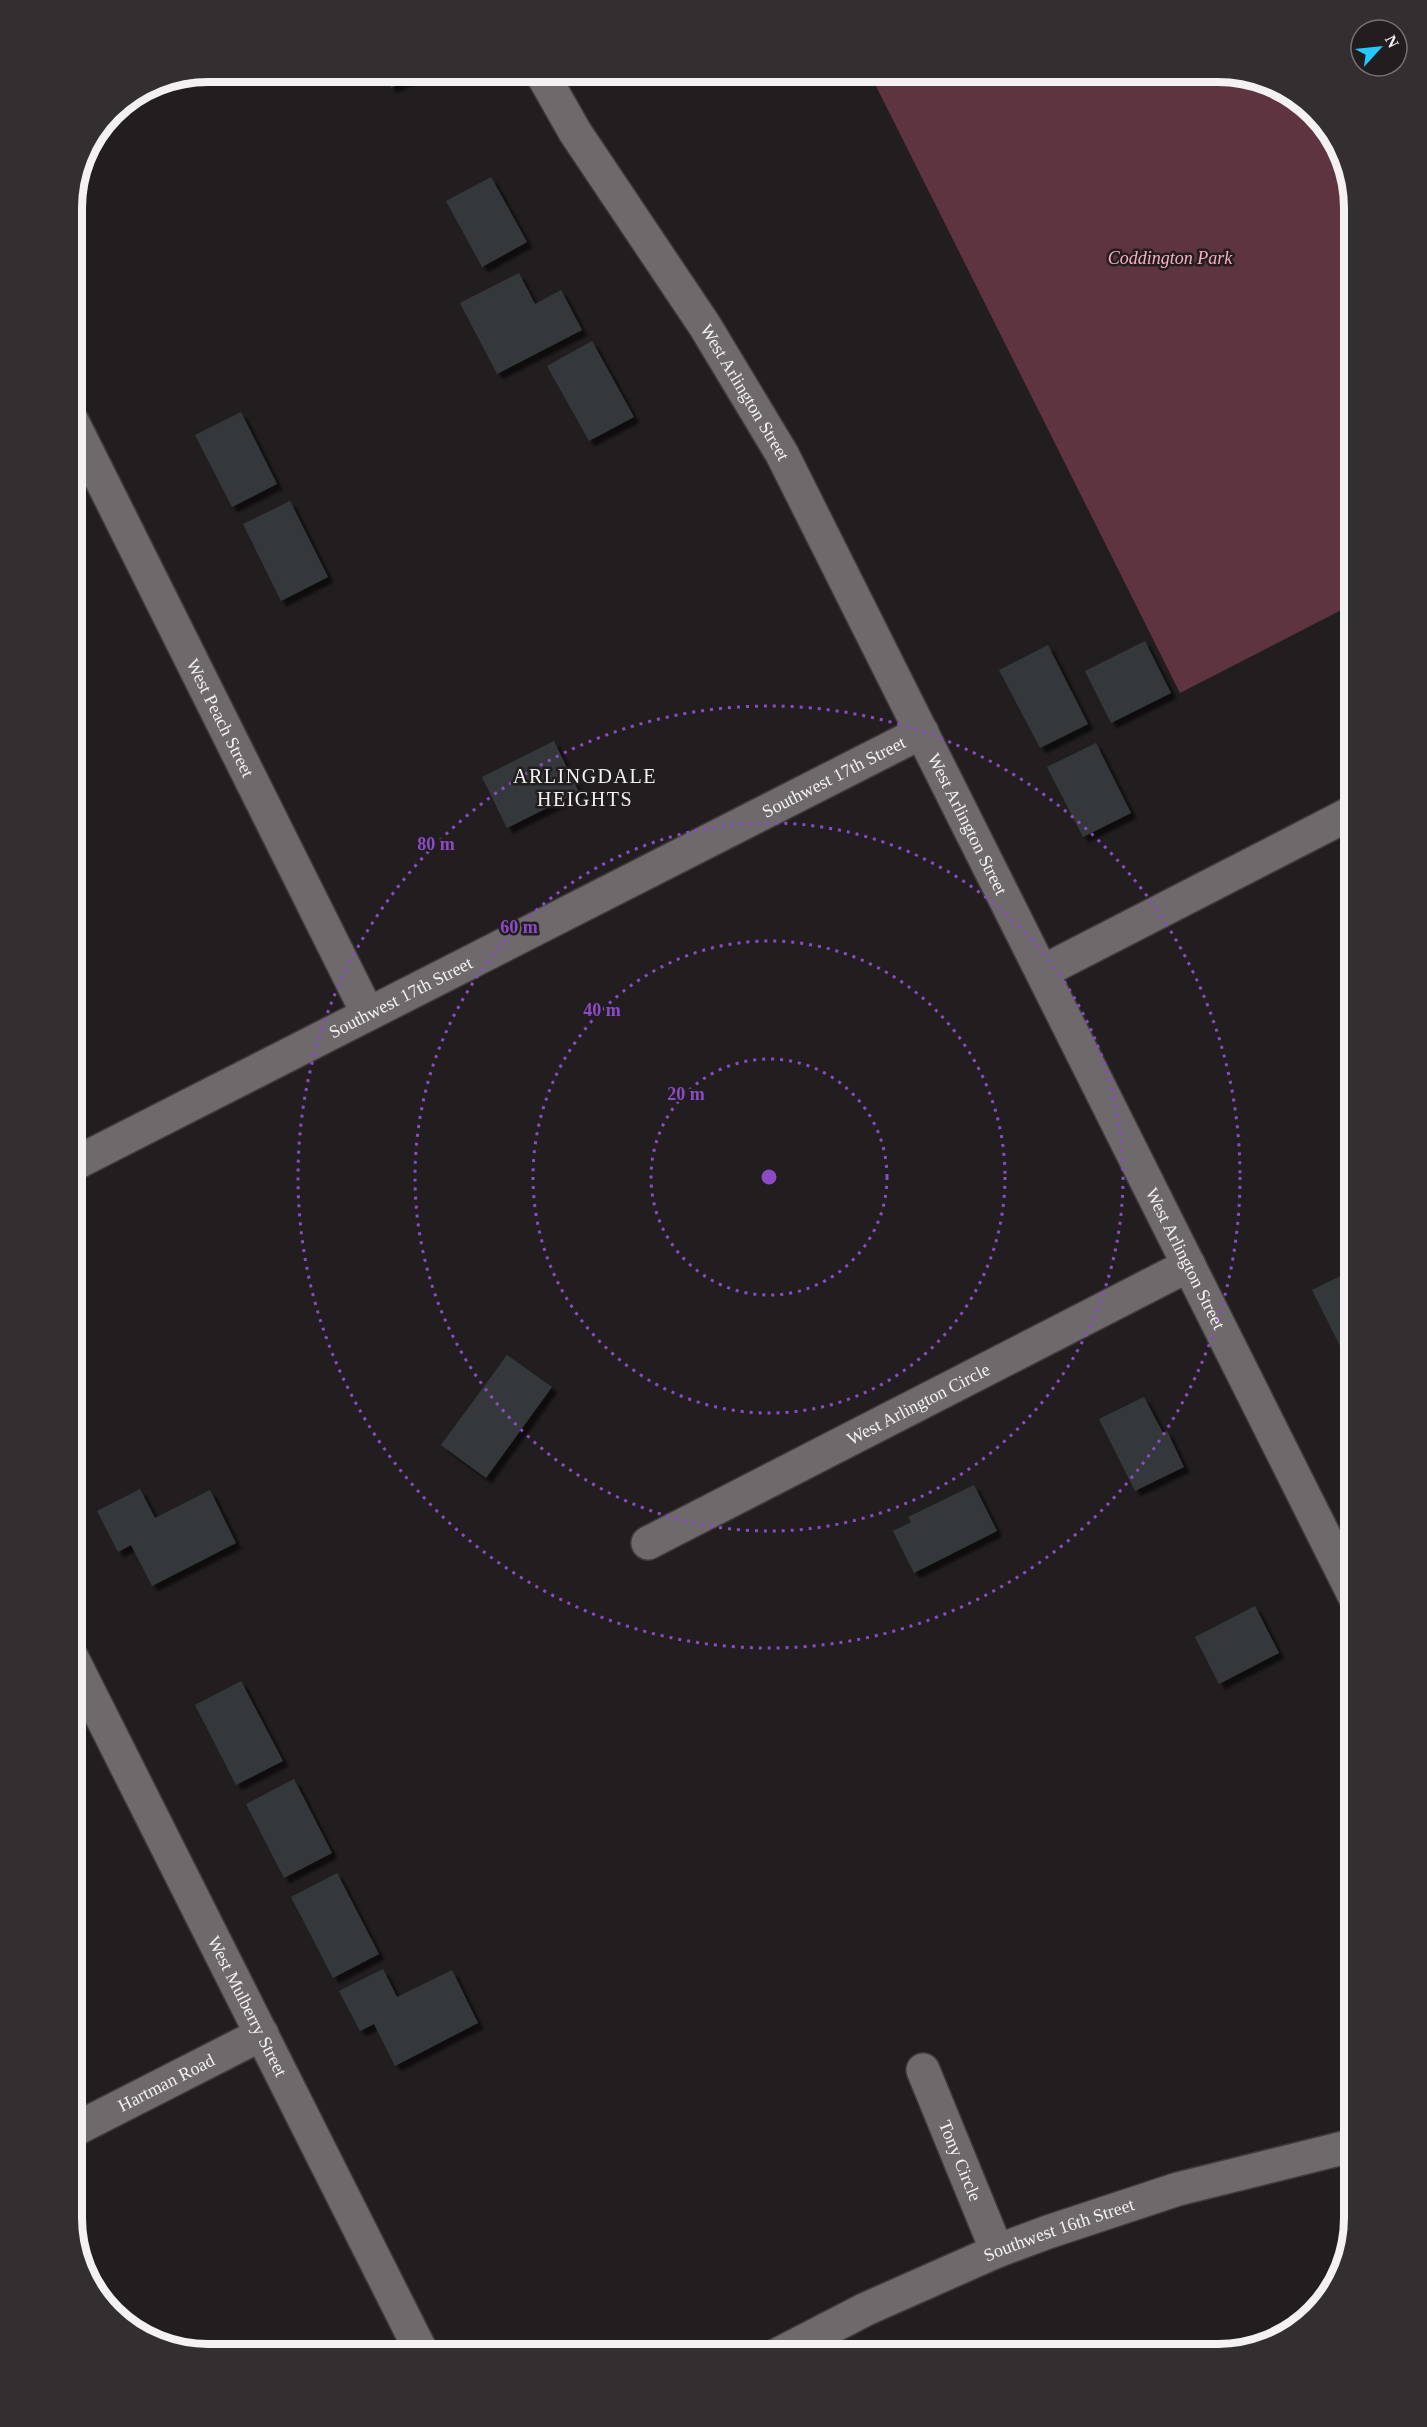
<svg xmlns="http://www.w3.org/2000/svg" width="1427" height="2427" viewBox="0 0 1427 2427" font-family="Georgia,serif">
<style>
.green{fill:#5d343f}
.building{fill:#35393b;filter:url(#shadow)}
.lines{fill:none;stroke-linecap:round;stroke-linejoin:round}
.minor-casing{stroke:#3f3b3c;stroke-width:36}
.minor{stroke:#6e696a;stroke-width:33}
.ring{fill:none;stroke:#8d4ac7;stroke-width:3;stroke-dasharray:3 6}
.labels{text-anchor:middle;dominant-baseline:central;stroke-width:5;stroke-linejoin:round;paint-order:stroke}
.park-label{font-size:18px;font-style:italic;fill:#fcafc3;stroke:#221e1f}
.street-label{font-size:18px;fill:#f4f1f2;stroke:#221e1f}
.neighbourhood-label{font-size:20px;letter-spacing:1.5px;fill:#f4f1f2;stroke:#221e1f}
.rim{fill:none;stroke:#f4f1f2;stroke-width:8}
.centre{fill:#8d4ac7;stroke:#221e1f;stroke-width:3}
.ring-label{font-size:18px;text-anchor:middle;font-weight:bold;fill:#8d4ac7;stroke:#221e1f;stroke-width:5;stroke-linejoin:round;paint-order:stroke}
</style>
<defs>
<filter id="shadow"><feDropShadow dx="5.5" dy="5.5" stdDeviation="1.5" flood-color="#0009"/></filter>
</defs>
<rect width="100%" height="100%" fill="#221e1f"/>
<path class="green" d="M869,72H1228L1295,95L1341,149L1355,209V603L1180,693Z"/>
<g class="building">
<path d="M383,72H423L391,88Z"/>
<path d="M491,177L527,242L482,267L446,201Z"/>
<path d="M519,273L535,304L561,290L582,330L497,374L460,303Z"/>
<path d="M592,341L634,417L589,441L547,366Z"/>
<path d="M241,412L277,484L232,507L195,435Z"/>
<path d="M290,501L328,577L281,601L243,524Z"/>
<path d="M1145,641L1171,693L1111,723L1085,671Z"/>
<path d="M1048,645L1088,724L1040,748L999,670Z"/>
<path d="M554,741L579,792L507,828L482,777Z"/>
<path d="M1096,743L1131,813L1083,837L1047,767Z"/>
<path d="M1355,1269V1356L1347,1360L1312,1290Z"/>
<path d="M507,1355L552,1387L486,1478L441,1445Z"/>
<path d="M1144,1397L1163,1433L1167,1431L1184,1467L1135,1491L1099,1419Z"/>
<path d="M974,1485L997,1531L914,1573L893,1531L911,1522L908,1517Z"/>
<path d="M140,1489L155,1518L210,1490L236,1543L152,1586L131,1545L118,1552L97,1511Z"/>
<path d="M1255,1606L1279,1653L1219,1684L1195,1637Z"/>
<path d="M241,1681L283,1761L236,1785L195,1705Z"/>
<path d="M294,1779L332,1853L284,1878L246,1804Z"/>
<path d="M337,1873L379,1954L333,1978L291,1897Z"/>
<path d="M383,1969L397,1997L452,1970L478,2023L395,2066L374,2024L360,2031L339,1991Z"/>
</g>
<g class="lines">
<g class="minor-casing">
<g id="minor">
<path id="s1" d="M541,72L575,132L705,326L782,454L1355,1597"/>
<path id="s2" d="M72,421L368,1014"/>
<path d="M1042,972L1355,811"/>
<path id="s3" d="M72,1165L922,732"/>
<path id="s4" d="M648,1543L1189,1265"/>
<path id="s5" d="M72,1658L423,2355"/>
<path id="s6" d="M923,2070L997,2251"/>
<path id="s7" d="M72,2131L262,2034"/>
<path id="s8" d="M777,2355L866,2309L997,2251L1048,2232L1178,2189L1355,2145"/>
</g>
</g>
<use href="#minor" class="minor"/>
</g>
<g class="ring">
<circle cx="769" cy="1177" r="118"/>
<circle cx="769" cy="1177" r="236"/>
<circle cx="769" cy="1177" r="354"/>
<circle cx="769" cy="1177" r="471"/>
</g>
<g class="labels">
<g class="park-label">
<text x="1170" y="258">Coddington Park</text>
</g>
<g class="street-label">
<text stroke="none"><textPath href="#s1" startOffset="380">West Arlington Street</textPath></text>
<text stroke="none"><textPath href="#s2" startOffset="332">West Peach Street</textPath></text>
<text stroke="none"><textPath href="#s3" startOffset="855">Southwest 17th Street</textPath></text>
<text stroke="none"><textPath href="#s1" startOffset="866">West Arlington Street</textPath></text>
<text stroke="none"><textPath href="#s3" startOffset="369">Southwest 17th Street</textPath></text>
<text stroke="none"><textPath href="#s1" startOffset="1352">West Arlington Street</textPath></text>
<text stroke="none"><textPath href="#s4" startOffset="304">West Arlington Circle</textPath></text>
<text stroke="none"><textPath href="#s5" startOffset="390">West Mulberry Street</textPath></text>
<text stroke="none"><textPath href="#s7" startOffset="106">Hartman Road</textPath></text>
<text stroke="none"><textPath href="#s6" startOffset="98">Tony Circle</textPath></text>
<text stroke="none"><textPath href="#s8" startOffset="309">Southwest 16th Street</textPath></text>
</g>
<g class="neighbourhood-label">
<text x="585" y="776">ARLINGDALE<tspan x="585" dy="23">HEIGHTS</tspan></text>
</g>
</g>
<path d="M0 0H1427V2427H0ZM208 82H1218A126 126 0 0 1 1344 208V2218A126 126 0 0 1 1218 2344H208A126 126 0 0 1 82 2218V208A126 126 0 0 1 208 82Z" fill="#332f30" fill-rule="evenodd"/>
<path class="rim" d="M208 82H1218A126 126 0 0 1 1344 208V2218A126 126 0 0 1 1218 2344H208A126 126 0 0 1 82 2218V208A126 126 0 0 1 208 82Z"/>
<circle cx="769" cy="1177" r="9" class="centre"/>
<g class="ring-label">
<text x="436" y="850">80 m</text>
<text x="519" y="933">60 m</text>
<text x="602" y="1016">40 m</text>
<text x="686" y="1100">20 m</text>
</g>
<g transform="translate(1379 48) rotate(63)"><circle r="28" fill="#221e1f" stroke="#767273" stroke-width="1.5"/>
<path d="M0-4.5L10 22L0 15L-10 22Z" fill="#25c9fe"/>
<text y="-9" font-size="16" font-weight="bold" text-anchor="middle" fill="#f4f1f2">N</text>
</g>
</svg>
